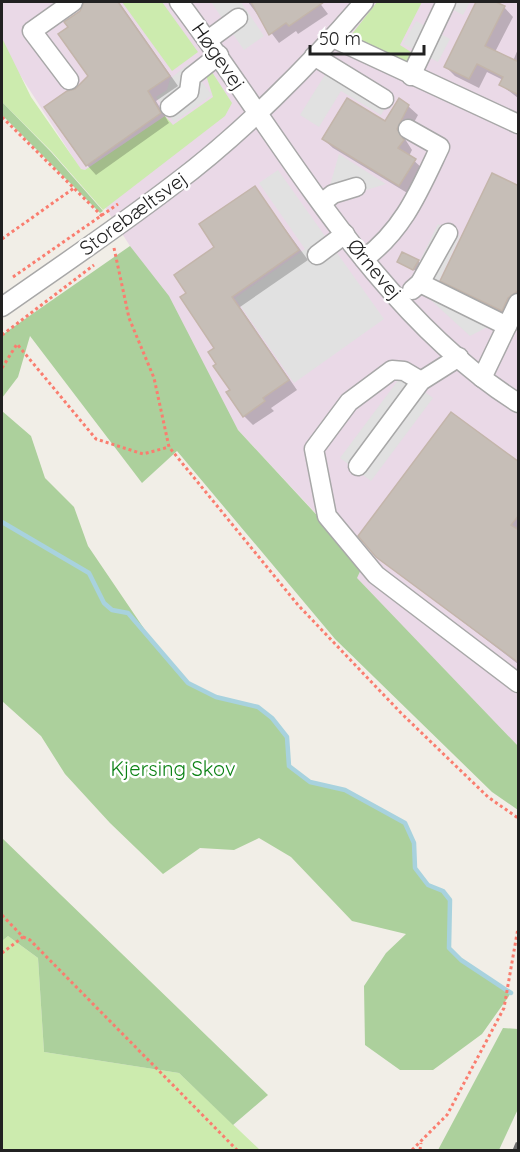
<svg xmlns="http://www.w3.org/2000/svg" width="520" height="1152" viewBox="0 0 520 1152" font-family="Quicksand,sans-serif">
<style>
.industrial{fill:#ead9e7}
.grass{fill:#ccebae}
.forest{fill:#acd09c}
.parking{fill:#e1e1e1}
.shadow{fill:#0003}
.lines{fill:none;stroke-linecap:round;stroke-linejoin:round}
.stream{stroke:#a8d2de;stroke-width:4.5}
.building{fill:#c6beb7;stroke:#c3b5aa;stroke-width:1.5}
.minor-casing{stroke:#a8a8a8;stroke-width:21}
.path{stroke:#fa7d6f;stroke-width:3;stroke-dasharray:3 3;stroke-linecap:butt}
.minor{stroke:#fff;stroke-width:18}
.rail{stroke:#6f6f6f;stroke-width:4.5;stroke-dasharray:12 12;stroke-linecap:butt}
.labels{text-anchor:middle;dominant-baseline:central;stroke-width:5;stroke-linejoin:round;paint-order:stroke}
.street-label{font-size:20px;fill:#212121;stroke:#fff}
.park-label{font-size:20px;fill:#0c8215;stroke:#fff}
</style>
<rect width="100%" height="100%" fill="#f1eee7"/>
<path class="industrial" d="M2,2H518V746L356,578L363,564L238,430L130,246L2,47Z"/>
<g class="grass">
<path d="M122,2H162L198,52L172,71Z"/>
<path d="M377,2H422L400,45L411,52L407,63L354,43L352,34Z"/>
<path d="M3,40L31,97L81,169L85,170L165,116L173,125L213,97L205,72L210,69L232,103L225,116L103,210L52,152L2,102Z"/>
<path d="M8,936L38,958L44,1052L179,1073L260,1150H2V941Z"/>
</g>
<g class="forest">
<path d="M2,102L51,152L103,211L100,213L2,115Z"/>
<path d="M130,246L169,296L238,430L363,565L357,578L518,746V810L492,792L335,639L177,451L142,483L30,336L18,377L2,398V335Z"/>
<path d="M2,411L31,436L45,478L74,507L88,546L147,633L188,683L216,697L258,707L272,718L287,737L289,766L310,782L345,790L405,823L414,843L415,868L428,885L443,891L450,900L449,948L461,960L511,993L482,1034L433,1070H400L365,1045L364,986L386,953L406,934L352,921L291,857L259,838L234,850L200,848L163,874L110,823L65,774L41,736L2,701Z"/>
<path d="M2,838L268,1095L233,1125L179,1073L44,1052L38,958L8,936L2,941Z"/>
<path d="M503,1028L518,1029V1109L499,1150H438Z"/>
</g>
<g class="parking">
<path d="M211,2H241L264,36L244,50Z"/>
<path d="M438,2H470L463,15Z"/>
<path d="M416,21L450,39L438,62L403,44Z"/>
<path d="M334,60L393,96L381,115L341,91L319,127L300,115Z"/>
<path d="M188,64L212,95L174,122L156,97L167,90L170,79Z"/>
<path d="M339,154L386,184L340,198L329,189Z"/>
<path d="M278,170L384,319L294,383L235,298L305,249L259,183Z"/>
<path d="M438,224L460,236L437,285L505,318L470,336L410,281Z"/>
<path d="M402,375L433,398L371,481L340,458Z"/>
</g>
<g class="shadow">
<path d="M87,2H119L178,86L156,101L169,123L96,175L87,165L76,91L90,76L70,27Z"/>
<path d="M248,2H319L328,14L298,34L296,31L279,43Z"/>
<path d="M478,2H492L504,7L513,17L495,52L513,61L518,49V98L501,85L503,80L487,72L479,88L455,76L445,66Z"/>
<path d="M408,106L418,115L405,139L412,150L409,156L424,170L409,194L333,148L323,139L385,123Z"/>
<path d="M518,187V306L511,319L452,290L442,280Z"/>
<path d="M255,188L308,260L240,307L297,390L271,408L274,411L253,425L244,416L218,364L216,348L188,294Z"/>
<path d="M418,261L420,263L416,271L399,262Z"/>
<path d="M518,464V664L377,556Z"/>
</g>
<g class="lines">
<path class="stream" d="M2,522L89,573L104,603L112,610L128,613L188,683L216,697L258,707L272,718L287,737L289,766L310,782L345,790L405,823L414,843L415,868L428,885L443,891L450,900L449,948L461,960L511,993"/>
</g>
<g class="building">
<path d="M84,2H118L170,76L148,91L161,113L86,166L44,107L67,91L75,89L88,76L58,34L68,27L64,22L80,11Z"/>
<path d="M251,2H324L289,26L286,23L269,35Z"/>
<path d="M476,2H496L505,6L485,46L519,62V95L499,85L503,77L477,64L469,79L444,67Z"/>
<path d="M347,98L385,121L399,98L409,105L397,129L404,140L398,148L416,159L399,186L322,139Z"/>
<path d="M492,173L519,186V290L508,298L502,311L440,281Z"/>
<path d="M255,186L299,250L232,297L289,380L263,398L265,401L243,417L226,392L230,390L213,366L216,364L208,352L214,348L180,297L186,293L174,275L214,247L199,224Z"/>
<path d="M402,252L419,260L413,270L397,262Z"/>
<path d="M451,412L519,462V515L511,525L519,530V663L376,557L358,536Z"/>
</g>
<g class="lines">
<g class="minor-casing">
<g id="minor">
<path d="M179,2C281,137 373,311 518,403"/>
<path d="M333,38L518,124"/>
<path d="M208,40L238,18"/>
<path d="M314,56L384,99"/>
<path d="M411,76L446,2"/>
<path d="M69,80L32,31L73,2"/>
<path d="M170,107L189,92L191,77L219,55"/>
<path d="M323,202L333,194L356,187"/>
<path d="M317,255L345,234"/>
<path d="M364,259C404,229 419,191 440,147L408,129"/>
<path d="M420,283L507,326"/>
<path d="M412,290L420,283L448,233"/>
<path d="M2,307C59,267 117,228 173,185C239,136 311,64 364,2"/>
<path d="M482,378L518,303"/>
<path d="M421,381L404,371L392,370L349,402L314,449L327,516L376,575L518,683"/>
<path d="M358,466L421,381L459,357"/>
</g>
</g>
<g class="path">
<path d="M2,117L103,217"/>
<path d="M2,239L74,188"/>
<path d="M114,248L129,318L154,378L169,447L298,605L401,713L488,797L518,818"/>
<path d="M13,277L118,204"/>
<path d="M2,335L94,265"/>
<path d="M2,368L17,344L96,439L143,454L169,447"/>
<path d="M2,915L23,937L2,953"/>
<path d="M23,937L30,940L237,1150"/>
<path d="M412,1150L447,1115L504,1008L518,928"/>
<path d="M420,1150L421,1143"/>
</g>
<use href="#minor" class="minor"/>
<path class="rail" d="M515,1150L518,1143"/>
</g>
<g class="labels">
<g class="street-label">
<text transform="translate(219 56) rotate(55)">Høgevej</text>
<text transform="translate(133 213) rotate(-36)">Storebæltsvej</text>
<text transform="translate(375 269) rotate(50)">Ørnevej</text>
</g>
<g class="park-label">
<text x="173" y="768">Kjersing Skov</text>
</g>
</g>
<rect width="520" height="1152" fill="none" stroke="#212121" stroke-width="6"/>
<path d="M310 45v9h114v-9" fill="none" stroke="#212121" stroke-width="3"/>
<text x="319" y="45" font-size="18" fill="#212121" stroke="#ffffff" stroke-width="4.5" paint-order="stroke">50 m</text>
</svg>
